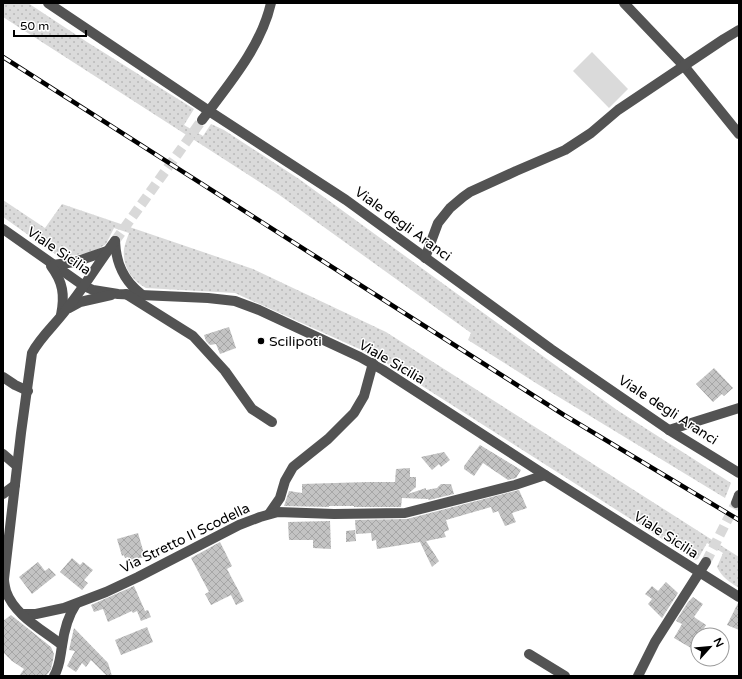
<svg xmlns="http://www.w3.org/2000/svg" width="742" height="679" viewBox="0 0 742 679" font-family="'Varela Round',sans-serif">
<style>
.grass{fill:url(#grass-dots)}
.pitch{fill:#dadada}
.building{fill:url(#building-cross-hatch)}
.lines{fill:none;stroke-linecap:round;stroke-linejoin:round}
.minor-tunnel{stroke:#d9d9d9;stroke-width:10;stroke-dasharray:10 5;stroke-linecap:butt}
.minor{stroke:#535353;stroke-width:10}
.rail-casing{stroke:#000;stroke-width:4.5}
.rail{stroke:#fff;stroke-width:3;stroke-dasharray:9;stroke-linecap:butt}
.poi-dot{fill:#000;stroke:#fff;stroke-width:1.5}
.labels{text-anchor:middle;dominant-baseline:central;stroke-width:3;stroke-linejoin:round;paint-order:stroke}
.street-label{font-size:14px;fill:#000;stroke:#fff}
.poi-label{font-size:14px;fill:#000;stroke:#fff;text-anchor:start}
</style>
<defs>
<pattern id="grass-dots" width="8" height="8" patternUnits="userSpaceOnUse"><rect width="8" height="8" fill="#dadada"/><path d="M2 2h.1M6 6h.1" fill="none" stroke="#b9b9b9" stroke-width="1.8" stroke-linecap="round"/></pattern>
<pattern id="building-cross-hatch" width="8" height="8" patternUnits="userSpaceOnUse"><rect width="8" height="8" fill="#c3c3c3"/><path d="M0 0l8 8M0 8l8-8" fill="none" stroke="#a6a6a6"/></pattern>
</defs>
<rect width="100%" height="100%" fill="#fff"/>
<g class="grass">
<path d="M3,3H28L87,42L194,109L184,125L203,136L211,124L224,130L299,179L617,410L731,483L725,498L539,385L468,340L471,333L278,194L3,17Z"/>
<path d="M3,200L45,228L62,204L253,269L386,332L739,557V588C729,582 722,577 717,567L723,553L707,543L698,559L695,560L375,356L235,293L146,288C132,281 122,266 124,249C125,244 127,238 129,233L114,228L106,244L98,249L88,253L71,256H58L3,217Z"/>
</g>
<path class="pitch" d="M592,52L628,89L609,108L573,71Z"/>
<g class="building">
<path d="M229,327L236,348L220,354L216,344L210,345L206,341L204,335Z"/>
<path d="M714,368L733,388L724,396L722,394L713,402L696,384Z"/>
<path d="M480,445L521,470L516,478L508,480L483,463L474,476L464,469V466Z"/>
<path d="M444,452L450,460L441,467L439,464L432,470L421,457Z"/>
<path d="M410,468V477H416V487L408,494L426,488V490L437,488L441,484H451L454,494L429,500L428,499L402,498L401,507H354V506H329V507L284,506L289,491L302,493V484L368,482H395L396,469Z"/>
<path d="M519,490L527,508L512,513L516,522L505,526L498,511L493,513L491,507L446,520L449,530L444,532L446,537L426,541L439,561L432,567L420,542L377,549L376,540L372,541L371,533L356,534L355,520L407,519Z"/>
<path d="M330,521L331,549L313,548V540H289L288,522Z"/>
<path d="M355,530L356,541L346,542V531Z"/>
<path d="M138,533L145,557L129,560L128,557L125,558L124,555L122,556L117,539Z"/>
<path d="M220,542L232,566L227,569L244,601L236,605L231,595L211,605L205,594L209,592L191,558Z"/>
<path d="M72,558L80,565L83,562L93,570L84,580L88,583L82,590L60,572Z"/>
<path d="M38,562L45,571L49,568L56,575L32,594L19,577Z"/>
<path d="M666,582L678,593L662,618L648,604L652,599L645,594L652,586L658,591Z"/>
<path d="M134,586L145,611L148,610L151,617L141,621L137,611L133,613L132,611L108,622L103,609L94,612L91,605Z"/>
<path d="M693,597L703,604L694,617L706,625L700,635H698V650L692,646L691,648L674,638L682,624L676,621L688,602Z"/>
<path d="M738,603H739V630L727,625Z"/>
<path d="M11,615L51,647L54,654L53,660L51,669L46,676H19L24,669L12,661L3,652V621Z"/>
<path d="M147,627L153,642L121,655L115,640Z"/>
<path d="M74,628L108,663L112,676H107L91,660L86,667L82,663L76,672L67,666L75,651L69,650Z"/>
</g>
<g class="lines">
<g class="minor-tunnel">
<path d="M115,241L202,120"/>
<path d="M706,562L736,503"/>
</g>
<g class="minor">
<path d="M48,3L209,111L346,200L551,349L669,430L739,473"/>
<path d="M624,3L684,66L739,134"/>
<path d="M202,120C229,84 261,47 271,3"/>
<path d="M3,229L84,286L93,290L118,294L208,298L235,301L259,310L360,357L383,370L545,475L739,597"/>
<path d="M115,241C116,263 123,280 141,294"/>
<path d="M425,258L438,223L450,208L463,197L470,192L516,171L565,150L591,133L618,110L724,39L739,30"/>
<path d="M53,265L75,262L107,251"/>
<path d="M51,266C63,282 65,295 61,315"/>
<path d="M126,294L193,336L225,371L252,409L272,422"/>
<path d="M69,308L80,302L111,295"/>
<path d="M3,377L15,385L28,391"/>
<path d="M669,430L739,408"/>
<path d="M3,454L17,466"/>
<path d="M3,494L15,485"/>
<path d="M736,503L739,495"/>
<path d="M269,514L280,498L285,481L293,467L328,439L354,413L364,396L373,363"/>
<path d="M22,614H36L64,608L106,592L138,577L239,525L260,517L278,512L334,514L405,513L515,485L545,475"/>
<path d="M62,645C43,630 14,615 6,591C5,587 4,583 4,579L21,433L32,353C41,336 57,323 68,307C85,286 99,262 115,241"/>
<path d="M529,654L565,676"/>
<path d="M54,676C60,666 60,657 62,646C64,631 68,616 76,604"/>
<path d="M638,676L655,642L706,562"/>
</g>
<g class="rail-casing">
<path id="rail" d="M3,57L564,415L739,520"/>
</g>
<use href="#rail" class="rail"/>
</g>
<circle class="poi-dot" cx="261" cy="341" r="4"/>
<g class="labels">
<g class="street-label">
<text transform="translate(403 224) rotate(36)">Viale degli Aranci</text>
<text transform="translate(59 251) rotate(34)">Viale Sicilia</text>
<text transform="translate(392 362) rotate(30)">Viale Sicilia</text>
<text transform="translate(668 410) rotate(33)">Viale degli Aranci</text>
<text transform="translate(666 535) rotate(33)">Viale Sicilia</text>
<text transform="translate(185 538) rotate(-26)">Via Stretto II Scodella</text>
</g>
<g class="poi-label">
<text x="269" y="341">Scilipoti</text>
</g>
</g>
<rect width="742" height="679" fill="none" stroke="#000000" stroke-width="8"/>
<g transform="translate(710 647) rotate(63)"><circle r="19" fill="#ffffff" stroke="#999999"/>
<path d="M0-3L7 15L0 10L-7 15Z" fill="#000000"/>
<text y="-6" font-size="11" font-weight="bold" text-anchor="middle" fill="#000000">N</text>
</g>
<path d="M14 30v6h72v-6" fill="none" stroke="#000000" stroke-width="2"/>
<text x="20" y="30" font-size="12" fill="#000000" stroke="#ffffff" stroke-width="3" paint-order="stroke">50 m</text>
</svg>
